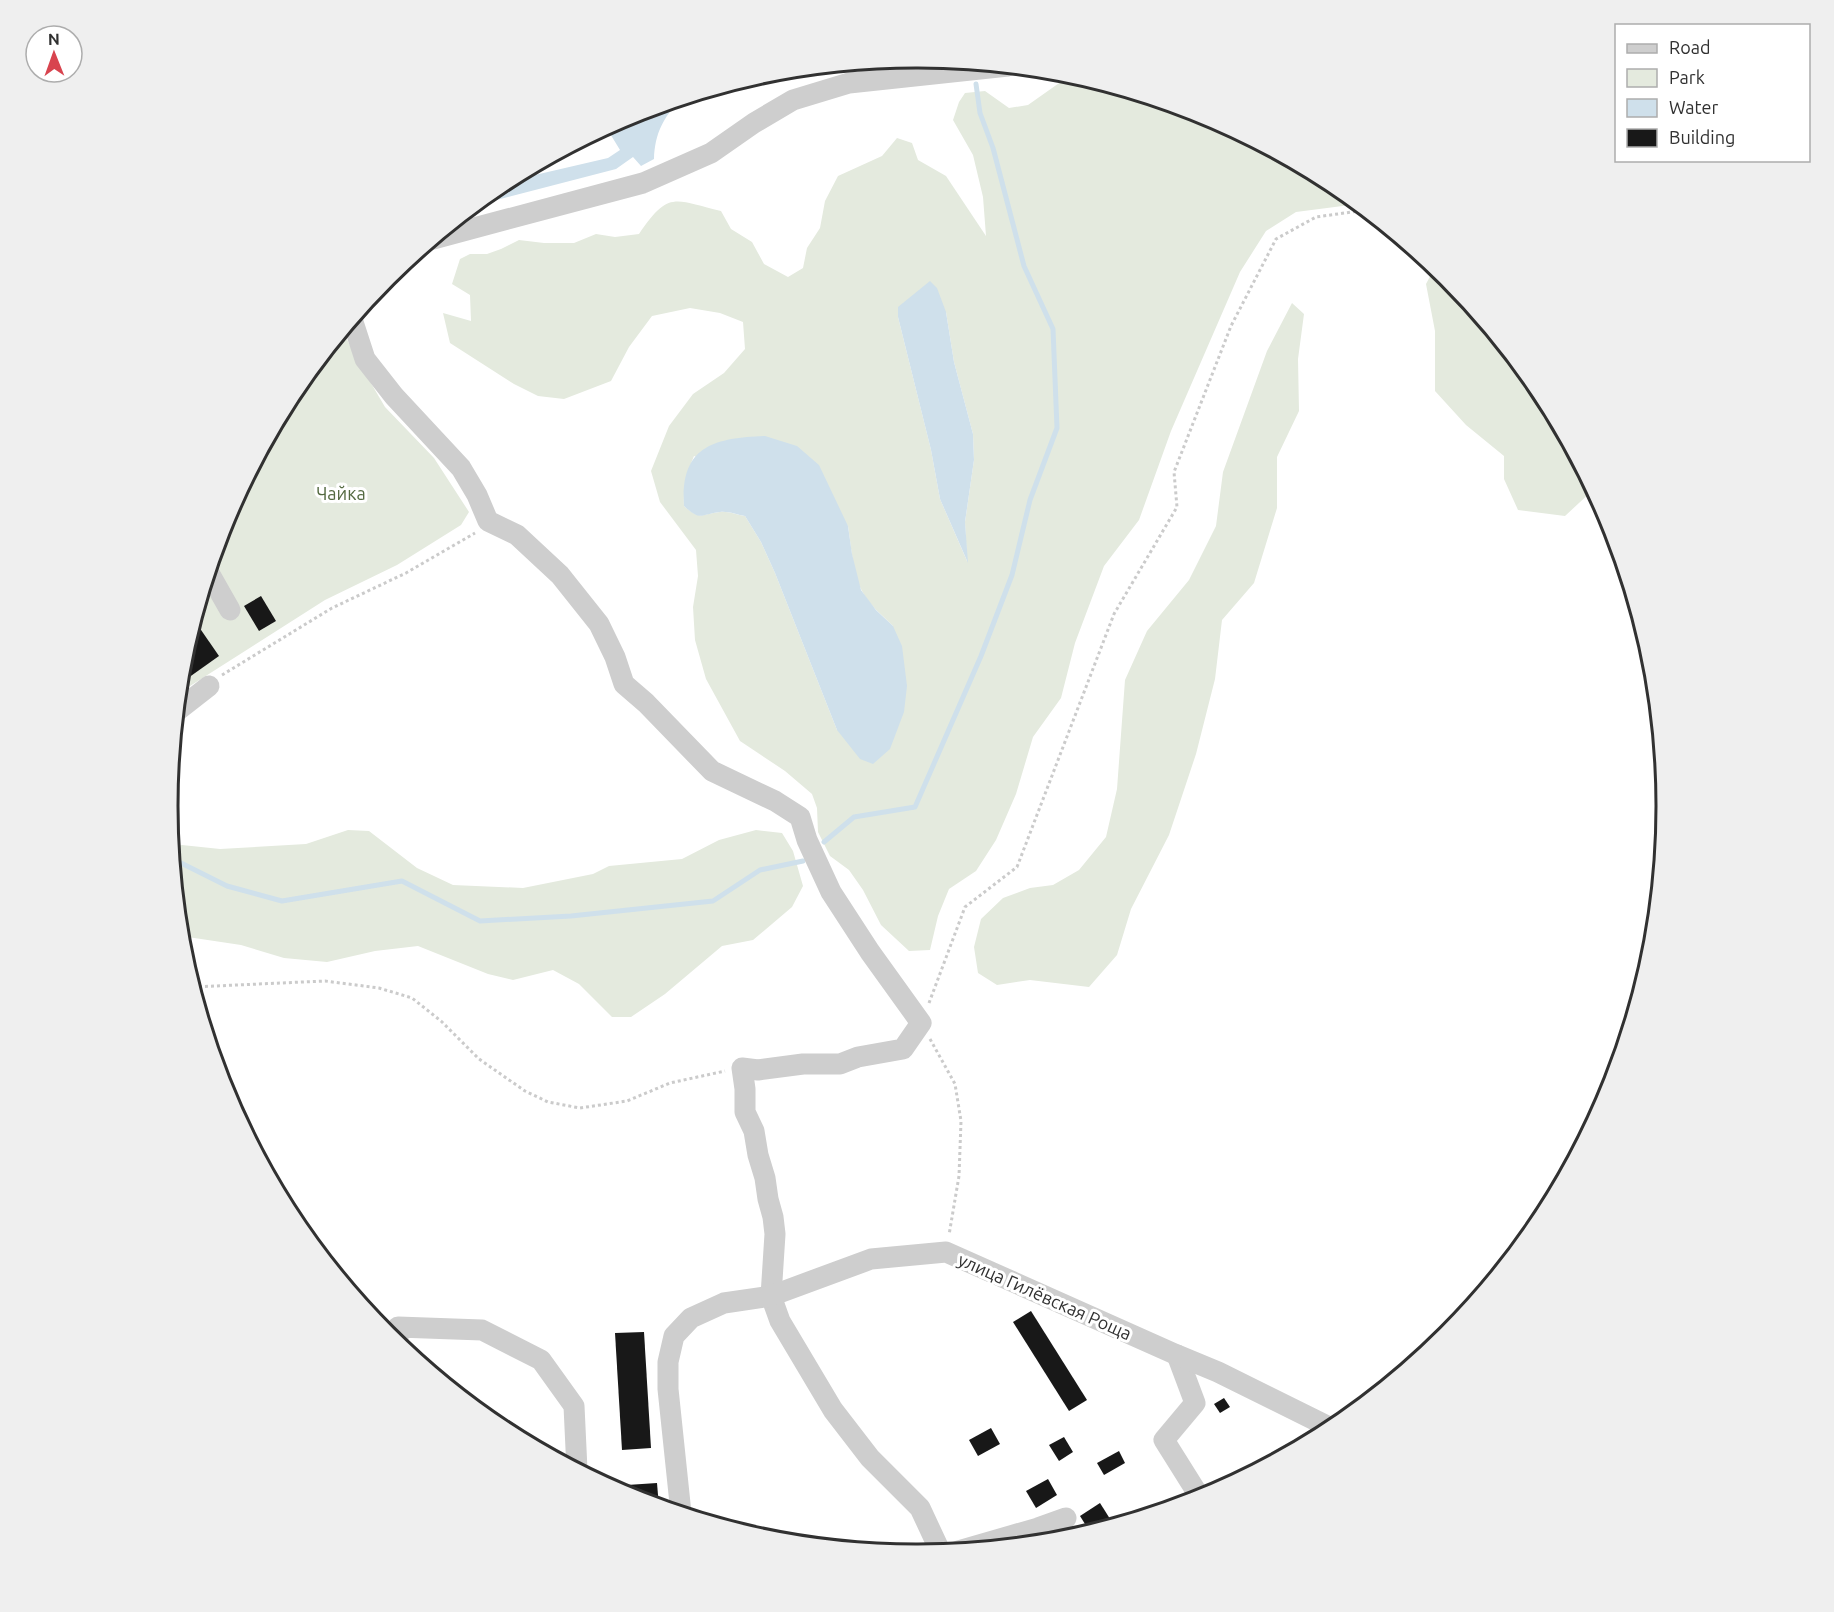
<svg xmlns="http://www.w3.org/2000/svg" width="1834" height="1612" viewBox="0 0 1834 1612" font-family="Ubuntu,sans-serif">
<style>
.green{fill:#e4eade;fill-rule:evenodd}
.water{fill:#cfe0eb}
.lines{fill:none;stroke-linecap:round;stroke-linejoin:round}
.stream{stroke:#cfe0eb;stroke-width:5}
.building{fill:#181818}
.path{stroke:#cbcbcb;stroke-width:3;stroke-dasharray:3 3;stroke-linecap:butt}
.minor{stroke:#cecece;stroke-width:21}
.labels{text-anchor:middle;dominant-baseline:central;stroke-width:6;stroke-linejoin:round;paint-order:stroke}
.park-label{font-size:18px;fill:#546a41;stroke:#fff}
.street-label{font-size:18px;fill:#313131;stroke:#fff}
.rim{fill:none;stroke:#313131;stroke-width:3}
</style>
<rect width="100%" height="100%" fill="#fff"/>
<g class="green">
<path d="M1084,78L1204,114L1333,183L1358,204L1296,212L1266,231L1240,272L1171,431L1139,520L1104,566L1075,643L1061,698L1033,737L1016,794L996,840L976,871L949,889L938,916L930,950L909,951L881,925L863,890L849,870L830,856L818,832L817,808L812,794L785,771L740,741L706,679L695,640L693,607L698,576L696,550L660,502L651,471L669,426L693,394L724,373L745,349L743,322L720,313L690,308L652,316L629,347L611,381L564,399L538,396L514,384L450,343L443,313L471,321L470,295L452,284L460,259L470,254H487L501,249L519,240L544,243H574L596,234L615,237L639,234C669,190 674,200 721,211L731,229L752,242L764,264L788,277L803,268L807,248L820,228L825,201L838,176L882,156L897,138L912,143L918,160L946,176L986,236L983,197L973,155L953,120L959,102L965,93L985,91L1009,108L1028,105L1062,81ZM946,312L954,362L973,434L974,460L965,522L967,561L940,499L931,450L898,317ZM694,456L848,526C851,545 853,574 862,591C869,605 882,615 893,626L837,730L775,573L761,542L745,516C737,515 728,511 720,512C701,514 701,521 684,506C683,487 687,473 694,456Z"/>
<path d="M1435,267L1447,277L1540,390L1593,490L1565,516L1518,510L1504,479V456L1466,425L1435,391V331L1426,284Z"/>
<path d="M1292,303L1304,314L1298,359L1299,411L1277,457V508L1254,583L1222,620L1215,679L1196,754L1169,835L1131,909L1117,955L1089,987L1030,980L997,985L978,973L974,947L981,919L1003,898L1030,888L1053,885L1079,870L1106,837L1117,789L1125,680L1147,631L1189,580L1216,526L1223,472L1267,351Z"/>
<path d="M343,331L355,356L385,407L434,458L469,512L461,525L397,565L325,600L179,693L182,660L225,519L294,390Z"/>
<path d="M348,830L369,831L417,868L453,885L523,888L593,874L609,866L682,859L719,840L756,830L782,833L793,851L803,886L792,907L753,940L722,946L665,994L631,1017H612L579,984L553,970L513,980L488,974L418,946L375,951L327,962L284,958L241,945L181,936L172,847L182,845L220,849L306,844Z"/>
</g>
<g class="water">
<path d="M681,99C663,118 655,133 654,159L641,166L633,157L616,169L473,206L501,183L608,158L620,150L606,127L631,114Z"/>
<path d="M930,281L937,288L946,312L954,362L973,434L974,460L965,522L968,563L940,499L931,450L898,317V307Z"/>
<path d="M765,436L797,446L819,465L848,526L852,554L861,590L876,610L893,626L902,646L907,686L904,712L890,749L873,764L860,759L837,730L775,573L761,542L745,516C738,515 728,511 720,512C701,514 701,522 684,506C680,446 714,438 765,436Z"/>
</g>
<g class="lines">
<g class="stream">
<path d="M824,842L854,817L915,807L981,656L1012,575L1030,500L1057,428L1053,329L1024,266L993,148L980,113L976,84"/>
<path d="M173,859L227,886L282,901L402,881L480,921L571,916L713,901L760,870L803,861"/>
</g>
</g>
<g class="building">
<path d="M261,596L276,621L259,631L244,606Z"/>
<path d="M199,627L219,656L188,678L182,669V660L190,633Z"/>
<path d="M1031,1311L1087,1400L1069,1411L1013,1322Z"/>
<path d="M644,1332L651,1448L622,1450L615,1333Z"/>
<path d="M1224,1398L1230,1407L1220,1413L1214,1404Z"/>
<path d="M991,1428L1000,1444L978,1456L969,1440Z"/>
<path d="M1064,1437L1073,1452L1059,1461L1049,1445Z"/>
<path d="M1119,1451L1125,1463L1104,1475L1097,1463Z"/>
<path d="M1048,1479L1057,1495L1036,1508L1026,1491Z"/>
<path d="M657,1483L659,1507L628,1497L627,1485Z"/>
<path d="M1100,1503L1112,1522L1090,1532L1080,1516Z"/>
</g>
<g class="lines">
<g class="path">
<path d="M222,675L332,608L406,573L475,533"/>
<path d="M193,987L325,981L379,988L412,998L441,1021L479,1059L525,1091L548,1102L580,1108L627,1101L670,1083L725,1071"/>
<path d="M929,1003L965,907L1017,867L1114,614L1177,507L1174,472L1231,326L1276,239L1316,217L1366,210"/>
<path d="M930,1039L955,1084L961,1121L959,1176L949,1235"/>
</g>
<g class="minor">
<path d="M433,239L643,183L711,153L754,123L793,100L849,83L1008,66"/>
<path d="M352,319L365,359L394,396L461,468L477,495L488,521L517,535L560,575L599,624L615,657L624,684L646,703L712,771L775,801L800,817L807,840L831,892L870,952L921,1023L903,1049L858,1057L840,1064H803L758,1070L742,1068L745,1089V1112L754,1131L758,1155L765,1178L768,1199L773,1217L775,1234L771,1296L780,1321L833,1410L870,1458L920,1508L941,1553"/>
<path d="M209,573L230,610"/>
<path d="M177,711L209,686"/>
<path d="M398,1345V1327L482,1330L541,1360L574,1406L577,1470"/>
<path d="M1177,1355L1195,1403L1164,1440L1201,1499"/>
<path d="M681,1513L668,1389V1362L674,1336L691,1318L724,1303L771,1296L871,1259L946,1252L1177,1355L1218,1372L1333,1429"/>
<path d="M958,1551L1038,1528L1066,1518"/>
</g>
</g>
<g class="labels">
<g class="park-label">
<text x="341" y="493">Чайка</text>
</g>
<g class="street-label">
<text transform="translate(1045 1296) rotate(24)">улица Гилёвская Роща</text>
</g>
</g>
<path d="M0 0H1834V1612H0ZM916 68H918A738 738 0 0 1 1656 806V806A738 738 0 0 1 918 1544H916A738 738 0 0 1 178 806V806A738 738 0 0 1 916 68Z" fill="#efefef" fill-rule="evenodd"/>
<path class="rim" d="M916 68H918A738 738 0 0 1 1656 806V806A738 738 0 0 1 918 1544H916A738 738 0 0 1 178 806V806A738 738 0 0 1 916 68Z"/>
<rect x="1615" y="24" width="195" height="138" fill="#ffffff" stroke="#adadad" stroke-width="1.5"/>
<rect x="1627" y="44" width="30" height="9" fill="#cecece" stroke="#adadad" stroke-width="1.5"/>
<text x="1669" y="54" font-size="18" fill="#313131">Road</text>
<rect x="1627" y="69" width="30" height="18" fill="#e4eade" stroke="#adadad" stroke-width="1.5"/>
<text x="1669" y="84" font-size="18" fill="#313131">Park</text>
<rect x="1627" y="99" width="30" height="18" fill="#cfe0eb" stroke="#adadad" stroke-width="1.5"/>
<text x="1669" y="114" font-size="18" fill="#313131">Water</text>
<rect x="1627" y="129" width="30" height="18" fill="#181818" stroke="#adadad" stroke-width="1.5"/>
<text x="1669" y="144" font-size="18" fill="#313131">Building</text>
<g transform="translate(54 54) rotate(359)"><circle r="28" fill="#ffffff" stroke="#adadad" stroke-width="1.5"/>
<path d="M0-4.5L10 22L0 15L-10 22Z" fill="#d8444f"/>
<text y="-9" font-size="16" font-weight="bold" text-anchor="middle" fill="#313131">N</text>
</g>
</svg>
